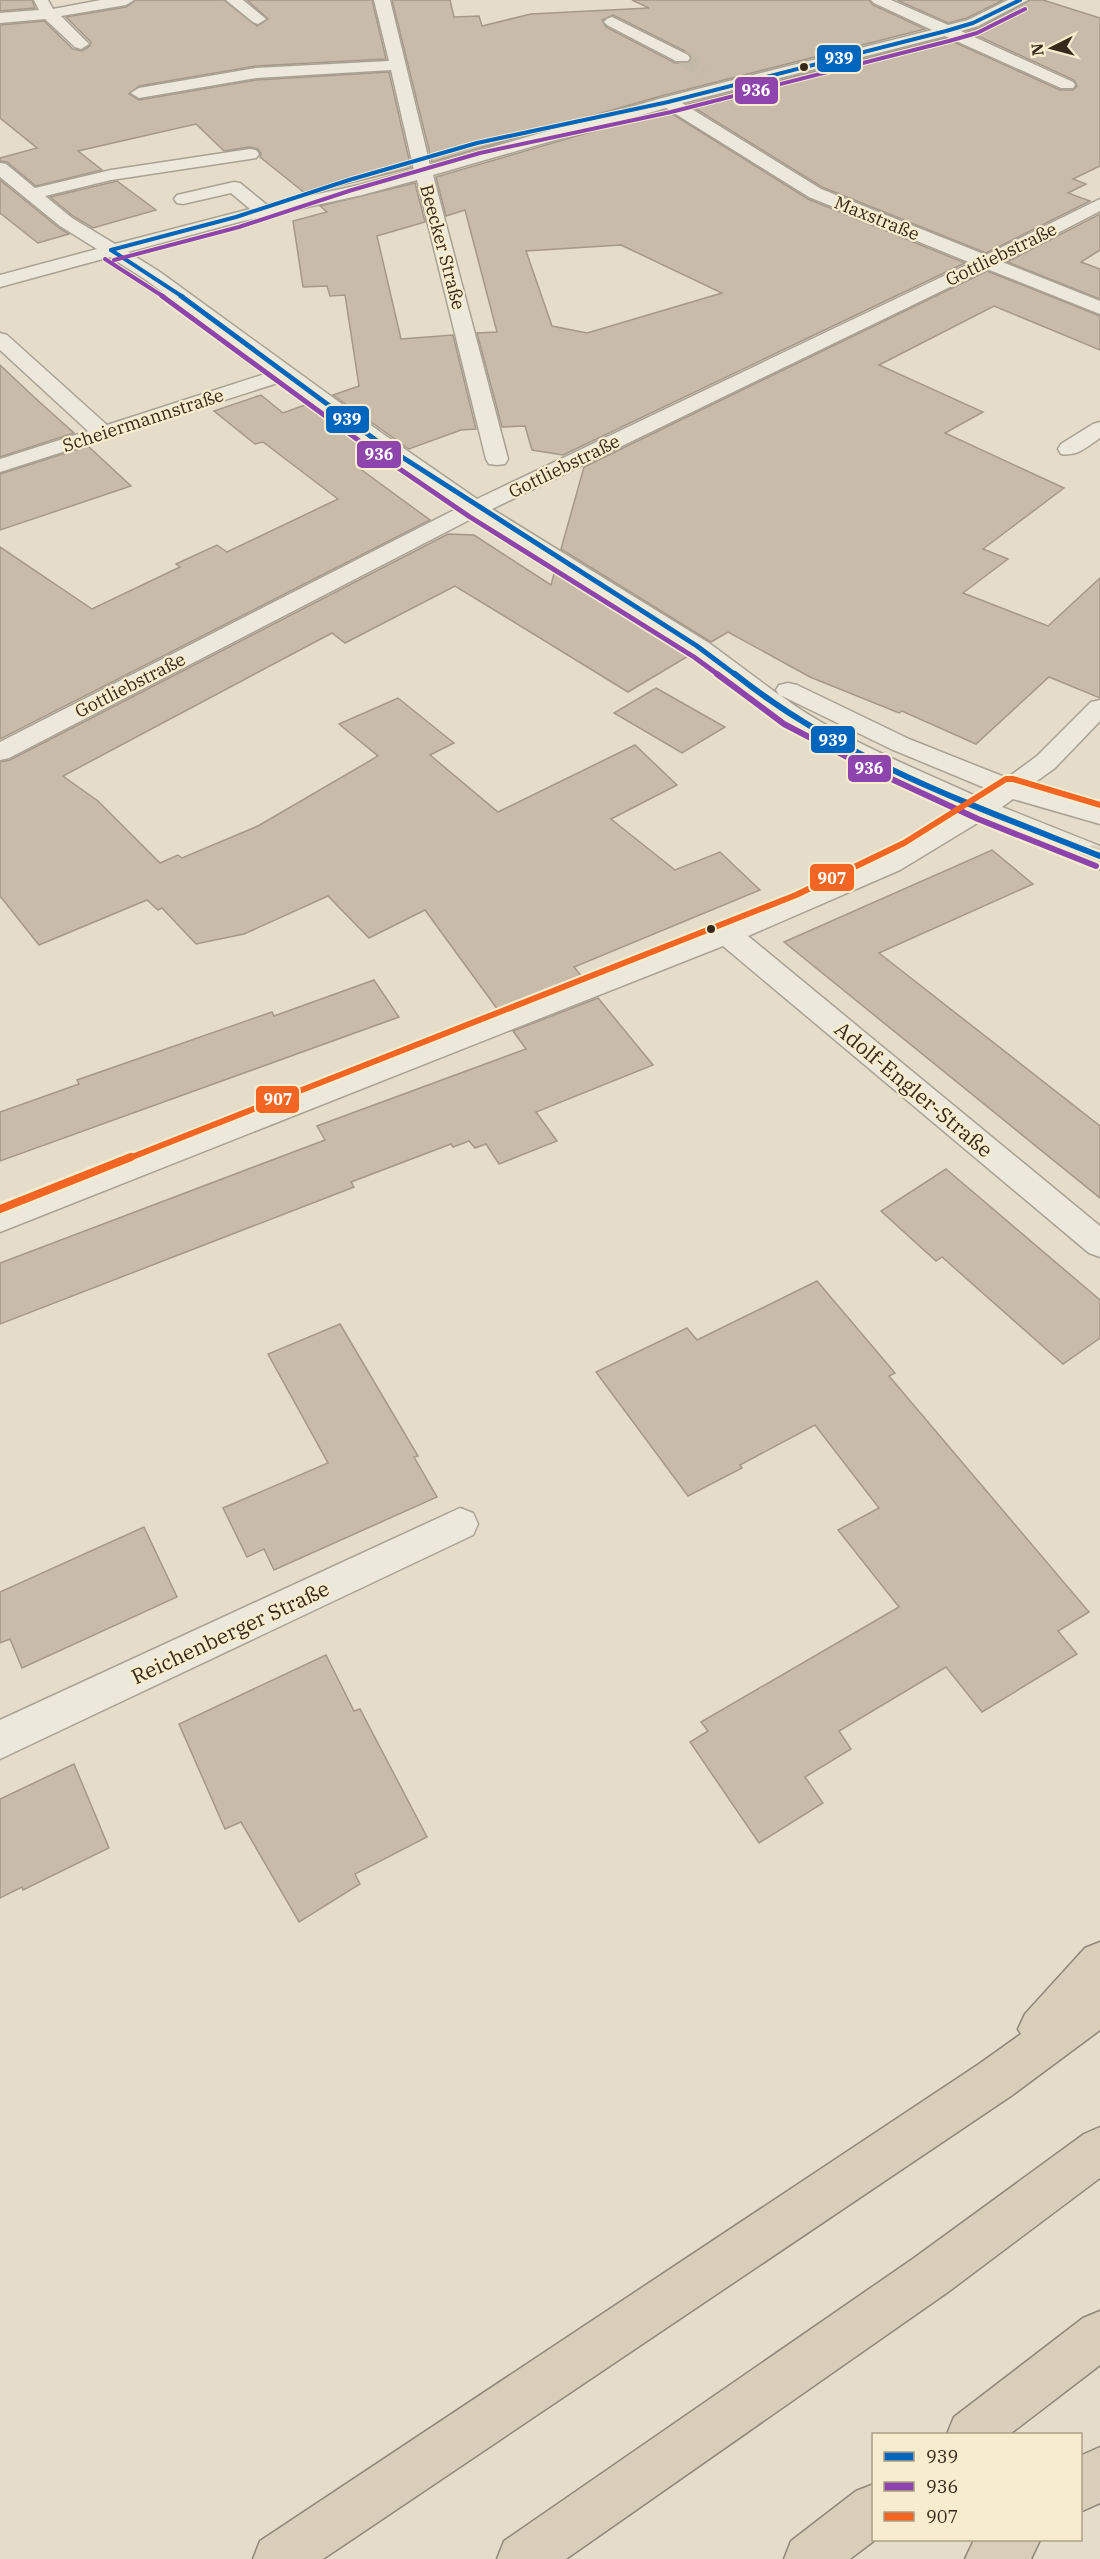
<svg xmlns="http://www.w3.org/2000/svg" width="1100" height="2559" viewBox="0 0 1100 2559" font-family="'IBM Plex Serif',serif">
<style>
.building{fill:#c9bbaa;stroke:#a59889;stroke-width:1.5;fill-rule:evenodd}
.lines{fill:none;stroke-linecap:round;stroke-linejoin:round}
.minor-tunnel{stroke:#c2b9a6;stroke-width:17;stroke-dasharray:17 8;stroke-linecap:butt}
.minor-casing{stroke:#a9a293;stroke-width:3}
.highway-casing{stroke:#8f877a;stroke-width:3}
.minor{fill:#ece8dc;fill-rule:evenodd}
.highway{fill:#d8ceba;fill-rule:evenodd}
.bus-1-far2-casing{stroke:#f7edce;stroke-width:6}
.bus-1-far1-casing{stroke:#f7edce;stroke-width:8}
.bus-1-casing{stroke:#f7edce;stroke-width:10}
.bus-2-far2-casing{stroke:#f7edce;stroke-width:6}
.bus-2-far1-casing{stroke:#f7edce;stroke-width:8}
.bus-2-casing{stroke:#f7edce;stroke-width:10}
.bus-3-far1-casing{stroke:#f7edce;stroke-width:10}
.bus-3-casing{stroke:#f7edce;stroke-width:13}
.bus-1-far2{stroke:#0065bd;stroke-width:4}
.bus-1-far1{stroke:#0065bd;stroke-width:5}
.bus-1{stroke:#0065bd;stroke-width:6}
.bus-2-far2{stroke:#8e44ad;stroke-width:4}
.bus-2-far1{stroke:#8e44ad;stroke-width:5}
.bus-2{stroke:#8e44ad;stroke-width:6}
.bus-3-far1{stroke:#f26522;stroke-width:6}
.bus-3{stroke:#f26522;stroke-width:8}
.bus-dot{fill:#382a1b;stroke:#f7edce;stroke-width:2}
.labels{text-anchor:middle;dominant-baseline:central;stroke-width:4.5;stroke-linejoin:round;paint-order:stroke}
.far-street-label{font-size:18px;fill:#382a1b;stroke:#f7edce}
.street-label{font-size:21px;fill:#382a1b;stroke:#f7edce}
.line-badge{stroke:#f7edce;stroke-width:2}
.badge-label{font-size:16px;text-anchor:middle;font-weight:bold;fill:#fff}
</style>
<rect width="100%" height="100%" fill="#e5ddc9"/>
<g class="building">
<path d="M0,0H32L35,8L0,11Z"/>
<path d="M136,0H224L257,26L268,19L247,0H372L386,59L256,66L139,86L129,94L139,100L256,80L389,72L411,168L306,194L260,157L261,154L258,149L250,147L224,151L196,124L78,151L102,170L36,186L7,162L0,161V158L37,148L0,118V25L44,21L73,49L82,51L90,46L91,42L66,17L126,7Z"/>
<path d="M392,0H450L454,17L479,16L482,26L531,14L649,8L632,0H869L873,5L925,29L661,96L432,162ZM613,15L689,53L692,59L688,63H675L606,27L602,20Z"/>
<path d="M897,0H1003L967,18L948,23Z"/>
<path d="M1030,0H1043L1100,18V166L1073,179L1086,184L1068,193L1090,201L986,253L822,187L688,104L945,38L1060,90H1073L1077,86L1074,80L967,31L979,28Z"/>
<path d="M666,110L808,199L965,263L563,455L532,450L525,426L502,427L477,333L497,332L465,210L446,216L436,177ZM621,245L722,293L587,333L552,326L526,251Z"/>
<path d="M0,180L59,228L69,234L38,243L0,213Z"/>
<path d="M117,181L156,210L93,228L73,216L50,197Z"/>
<path d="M415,183L425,222L377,236L401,339L453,335L476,429L461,430L409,449L333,395L359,386L345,295L330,296L327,286L303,287L293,221L327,212L320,206Z"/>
<path d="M1100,214V250L1081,262L1100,269V299L1007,262Z"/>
<path d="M987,271L1100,316V350L994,306L879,365L983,412L945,433L1064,488L983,549L1008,559L963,593L1048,626L1100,578V698L1049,677L976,744L902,711L899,713L810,677L728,632L711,642L561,549L584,467Z"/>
<path d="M0,365L34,397L74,433L0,457Z"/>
<path d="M261,395L283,413L310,403L384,458L359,468L430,520L0,739V547L92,609L180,567L176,564L217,545L227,552L338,499L263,442L255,444L214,411Z"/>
<path d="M88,446L131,486L0,530V474Z"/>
<path d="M448,534L474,535L551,585L555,570L690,655L628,692L455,586L345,643L332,633L63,776L98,801L160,863L178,855L182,858L258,826L378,756L339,724L398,698L454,743L430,755L498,812L635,745L677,785L611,819L675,870L720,852L760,890L574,967L582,977L498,1010L425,910L369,938L328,896L244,934L196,944L162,908L158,910L147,900L39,945L0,896V762L10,760Z"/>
<path d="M656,688L725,727L682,753L614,713Z"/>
<path d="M992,850L1033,884L879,953L1100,1126V1198L784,942Z"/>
<path d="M374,980L399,1017L0,1161V1112L79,1084L77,1080L163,1050L272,1012L274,1016Z"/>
<path d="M598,998L653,1065L536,1112L557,1141L499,1164L486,1144L475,1148L469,1141L453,1147L451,1144L351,1182L354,1187L0,1324V1263L325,1140L317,1126L526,1049L513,1031Z"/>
<path d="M946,1169L1100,1300V1338L1063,1364L942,1257L936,1261L881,1211Z"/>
<path d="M817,1281L895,1373L889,1376L1089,1612L1058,1631L1077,1654L982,1712L946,1667L839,1731L851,1749L805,1777L823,1803L759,1843L690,1742L708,1731L701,1722L899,1607L838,1530L879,1508L815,1425L740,1465L742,1468L688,1496L596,1372L687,1328L697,1340Z"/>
<path d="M340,1324L418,1456L414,1457L437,1497L274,1570L264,1549L247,1557L223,1508L328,1463L268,1354Z"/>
<path d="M144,1527L177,1597L22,1668L10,1639L0,1643V1592Z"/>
<path d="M326,1655L354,1711L360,1709L427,1837L355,1874L360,1884L299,1922L241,1822L225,1829L179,1724Z"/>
<path d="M74,1764L109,1848L23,1890L22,1887L0,1898V1799Z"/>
</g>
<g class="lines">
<path class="minor-tunnel" d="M682,58L705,70"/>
<g class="minor-casing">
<g id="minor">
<path d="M34,0H48L53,9L101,0H134L126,5L61,16L89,44L81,49L75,47L45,19L0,23V13L39,10Z"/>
<path d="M226,0H243L266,19L258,24L253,22Z"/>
<path d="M374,0H390L430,165L662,98L932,30L874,3L871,0H891L948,25L968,20L1008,0H1028L978,26L961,31L1073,82L1075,85L1073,88H1061L945,36L682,103L821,189L986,255L1100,199V211L1002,262L1100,301V314L987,269L492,509L709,643L779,695L776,690L779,685L788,683L797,685L909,739L1007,778L1037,756L1091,702L1100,700V721L1055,768L1030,786L1100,807V824L1013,799L1002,807L1100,846V865L984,819L900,870L748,936L1100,1226V1257L1089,1253L723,946L0,1232V1207L717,927L880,858L962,810L867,766L781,720L691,653L475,517L9,758L0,760V742L460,507L367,444L284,381L0,472V459L88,431L0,350V333L7,335L107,425L271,372L146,280L110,257L0,287V275L97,249L60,226L0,177V163L6,164L35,188L111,170L250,149L256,150L259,154L256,158L250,159L111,180L45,196L72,218L115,244L250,209L231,193L183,204L177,203L174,199L177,195L234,182L240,183L267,205L359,185L414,170L391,70L256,78L139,98L131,93L139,88L256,68L389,61ZM666,108L809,197L971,263L477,499L383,434L160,272L128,252L239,222L362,195L417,180L486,459L489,464L497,465L505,464L508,459L433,175ZM780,695L891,749L990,790L980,798C915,768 837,738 780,695Z"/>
<path d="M612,17L688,55L690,58L688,61H676L607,25L604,22L607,19Z"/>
<path d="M1100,422V438C1088,446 1077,457 1061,454L1058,449L1061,444L1093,424Z"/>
<path d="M460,1508L473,1513L478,1524L473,1535L0,1759V1720Z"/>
</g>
</g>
<g class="highway-casing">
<g id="highway">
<path d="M1093,845L1100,847V869L1090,866L1079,854L1083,848Z"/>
<path d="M1100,1942V2030L1011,2096L323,2559H253L260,2541L979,2064L1021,2034L1018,2029L1025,2014L1085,1948Z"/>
<path d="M1100,2127V2178L948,2292L566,2559H497L504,2541L914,2258L1084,2134Z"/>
<path d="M1100,2311V2365L1010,2434H947L954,2417L1083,2318Z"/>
<path d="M1100,2447V2503L1080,2512V2456Z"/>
<path d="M874,2484V2540H875L850,2559H784L791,2541L856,2491Z"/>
<path d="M974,2540H1040L1031,2559H965Z"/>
</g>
</g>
<use href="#minor" class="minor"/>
<use href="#highway" class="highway"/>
<g class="bus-1-far2-casing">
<g id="bus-1-far2">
<path d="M111,250L183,297"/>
<path d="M111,250L236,217L349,180L477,143L668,102L946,31L973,23L1020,0"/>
</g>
</g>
<g class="bus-1-far1-casing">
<path id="bus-1-far1" d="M181,296L377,441L697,646L737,676"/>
</g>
<g class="bus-1-casing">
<path id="bus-1" d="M735,674C842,760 975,806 1100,856"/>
</g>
<g class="bus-2-far2-casing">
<g id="bus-2-far2">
<path d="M105,259L164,297"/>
<path d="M114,260L239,227L352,190L480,153L671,112L949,41L977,33L1025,9"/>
</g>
</g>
<g class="bus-2-far1-casing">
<path id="bus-2-far1" d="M162,296L369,448L470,517L694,657L720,676"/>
</g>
<g class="bus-2-casing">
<path id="bus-2" d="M717,674L784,724L872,770L978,819L1096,866"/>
</g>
<g class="bus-3-far1-casing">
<path id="bus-3-far1" d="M127,1159L796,895L904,843L1006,779H1013L1100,805"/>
</g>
<g class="bus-3-casing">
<path id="bus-3" d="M0,1209L131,1157"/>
</g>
<use href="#bus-1-far2" class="bus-1-far2"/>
<use href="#bus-1-far1" class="bus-1-far1"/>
<use href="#bus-1" class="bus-1"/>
<use href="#bus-2-far2" class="bus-2-far2"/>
<use href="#bus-2-far1" class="bus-2-far1"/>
<use href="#bus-2" class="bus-2"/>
<use href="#bus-3-far1" class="bus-3-far1"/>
<use href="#bus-3" class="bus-3"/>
</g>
<g class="bus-dot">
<circle cx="804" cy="67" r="5"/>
<circle cx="711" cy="929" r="5"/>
</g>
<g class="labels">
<g class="far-street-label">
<text transform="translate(877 218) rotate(22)">Maxstraße</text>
<text transform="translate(443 247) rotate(75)">Beecker Straße</text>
<text transform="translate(1001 254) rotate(-26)">Gottliebstraße</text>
<text transform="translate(143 420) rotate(-18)">Scheiermannstraße</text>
<text transform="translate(564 466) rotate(-26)">Gottliebstraße</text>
<text transform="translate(130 685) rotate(-27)">Gottliebstraße</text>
</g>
<g class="street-label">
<text transform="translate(914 1089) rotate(40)">Adolf-Engler-Straße</text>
<text transform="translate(230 1632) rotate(-25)">Reichenberger Straße</text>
</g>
</g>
<g class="line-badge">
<rect x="816" y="44" width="46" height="29" rx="6" fill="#0065bd"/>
<rect x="734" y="76" width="45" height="29" rx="6" fill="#8e44ad"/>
<rect x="325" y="405" width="45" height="29" rx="6" fill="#0065bd"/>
<rect x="356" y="440" width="46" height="29" rx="6" fill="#8e44ad"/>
<rect x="810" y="725" width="46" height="29" rx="6" fill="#0065bd"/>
<rect x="847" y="754" width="45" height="29" rx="6" fill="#8e44ad"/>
<rect x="809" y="863" width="46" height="29" rx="6" fill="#f26522"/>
<rect x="255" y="1085" width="45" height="29" rx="6" fill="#f26522"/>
</g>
<g class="badge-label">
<text x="839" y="64">939</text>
<text x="756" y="96">936</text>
<text x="347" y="425">939</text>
<text x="379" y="460">936</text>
<text x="833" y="746">939</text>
<text x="869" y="774">936</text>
<text x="832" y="884">907</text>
<text x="278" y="1105">907</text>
</g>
<rect x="872" y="2433" width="210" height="108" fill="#f7edce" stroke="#ab9f86" stroke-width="1.5"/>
<rect x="884" y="2452" width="30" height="9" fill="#0065bd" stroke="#ab9f86" stroke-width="1.5"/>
<text x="926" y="2463" font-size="18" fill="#382a1b">939</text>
<rect x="884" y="2482" width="30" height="9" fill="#8e44ad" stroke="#ab9f86" stroke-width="1.5"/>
<text x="926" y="2493" font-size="18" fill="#382a1b">936</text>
<rect x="884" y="2512" width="30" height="9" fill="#f26522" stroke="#ab9f86" stroke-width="1.5"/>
<text x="926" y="2523" font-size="18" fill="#382a1b">907</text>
<g transform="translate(1052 48) rotate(264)" stroke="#f7edce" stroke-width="4.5" paint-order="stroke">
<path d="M0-4.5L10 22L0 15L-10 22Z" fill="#382a1b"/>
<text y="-9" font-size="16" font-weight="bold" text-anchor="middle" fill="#382a1b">N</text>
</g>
</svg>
